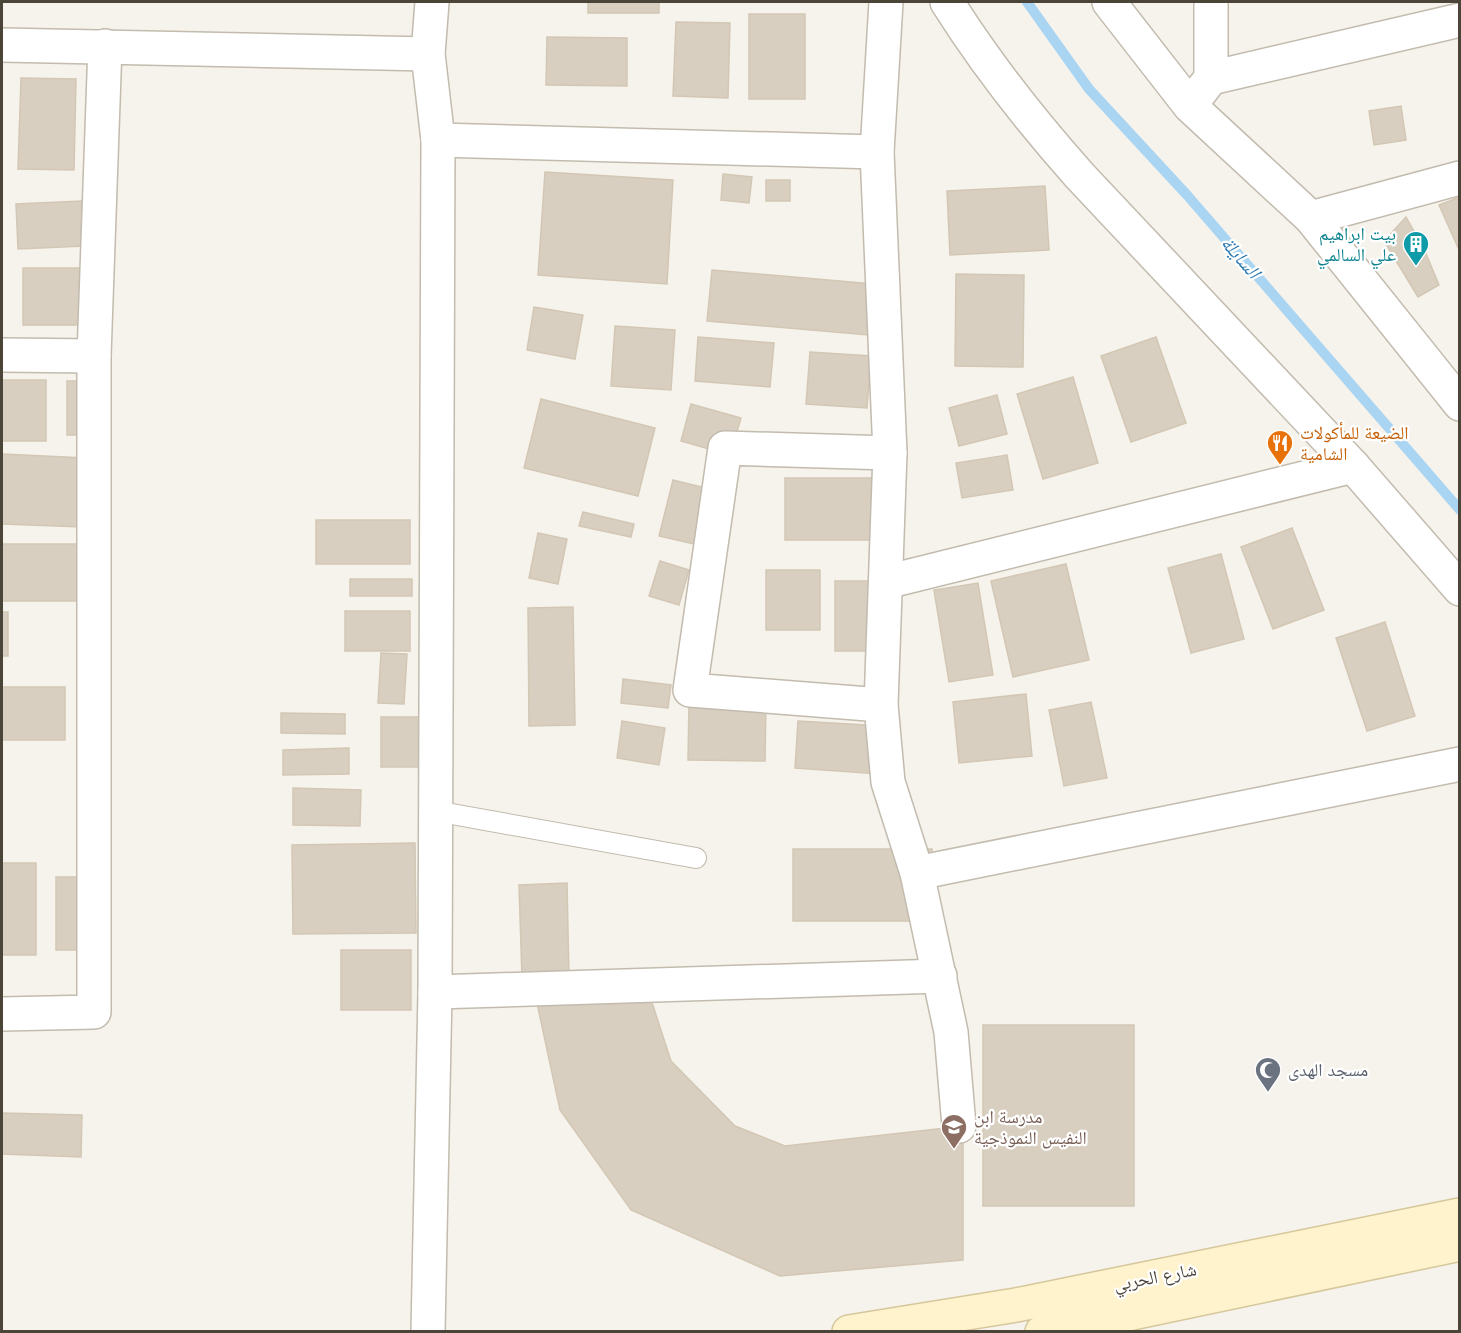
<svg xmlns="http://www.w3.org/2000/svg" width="1461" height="1333" viewBox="0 0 1461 1333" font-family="Helvetica,'Noto Naskh Arabic',sans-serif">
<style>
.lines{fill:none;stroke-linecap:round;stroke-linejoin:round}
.stream{stroke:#a9d4f2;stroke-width:10}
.building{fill:#d8cfc1;stroke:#d3c7b4;stroke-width:1.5}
.lane-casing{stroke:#c2bbae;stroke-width:22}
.street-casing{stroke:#c2bbae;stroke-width:36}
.secondary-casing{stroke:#d6c79b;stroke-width:36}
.lane{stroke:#fff;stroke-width:20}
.street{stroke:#fff;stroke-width:33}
.secondary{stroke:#fff3cd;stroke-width:33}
.labels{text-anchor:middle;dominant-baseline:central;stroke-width:4.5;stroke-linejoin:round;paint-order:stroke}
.culture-label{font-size:18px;fill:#0d838f;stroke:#fff;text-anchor:end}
.food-label{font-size:18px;fill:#c56008;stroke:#fff;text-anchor:start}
.worship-label{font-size:18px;fill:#5b616d;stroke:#fff;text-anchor:start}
.education-label{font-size:18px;fill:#785e54;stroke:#fff;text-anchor:start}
.street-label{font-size:18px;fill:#4b4439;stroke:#fff}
.water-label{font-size:20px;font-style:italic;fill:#2e7ab2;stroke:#fff}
</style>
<rect width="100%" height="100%" fill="#f6f3ec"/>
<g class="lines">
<path class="stream" d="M1027,2L1089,89L1187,195L1460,510"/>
</g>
<g class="building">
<rect x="588" y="2" width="71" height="11"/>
<rect x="749" y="14" width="56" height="85"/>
<path d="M676,22L730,23L728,98L673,96Z"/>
<path d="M547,37L627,38V86L546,85Z"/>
<path d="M21,78L76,79L74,170L18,169Z"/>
<path d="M1401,106L1406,140L1374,145L1369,111Z"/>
<path d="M545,172L673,180L667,284L538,275Z"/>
<path d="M723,174L752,177L749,203L721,200Z"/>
<rect x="766" y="180" width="24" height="21"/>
<path d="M1045,186L1049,250L950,255L947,191Z"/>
<path d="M1460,197V252L1439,205Z"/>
<path d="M82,201L84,246L18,249L16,204Z"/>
<path d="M1406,217L1424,249L1439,285L1418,297L1384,241Z"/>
<rect x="23" y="268" width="63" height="57"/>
<path d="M712,270L885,285L880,336L707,321Z"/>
<path d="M956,274L1024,275L1023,367L955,366Z"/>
<path d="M534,307L583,315L575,359L527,350Z"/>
<path d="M615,326L675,330L671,390L611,386Z"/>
<path d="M698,337L774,343L770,387L695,381Z"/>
<path d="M1156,337L1186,423L1131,442L1101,356Z"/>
<path d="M810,352L871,356L867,408L806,404Z"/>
<path d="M1073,377L1098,463L1043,479L1017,394Z"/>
<rect x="2" y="380" width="44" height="61"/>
<rect x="67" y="381" width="38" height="54"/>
<path d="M997,395L1007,434L959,446L949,408Z"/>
<path d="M541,399L655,428L638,496L524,468Z"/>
<path d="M691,404L741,418L730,455L681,441Z"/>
<path d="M2,454L86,458L83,527L2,524Z"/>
<path d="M1007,455L1013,490L962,498L956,463Z"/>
<rect x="785" y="478" width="94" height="62"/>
<path d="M673,480L726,493L712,548L659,536Z"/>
<path d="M583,512L634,524L631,537L579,526Z"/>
<rect x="316" y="520" width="94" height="44"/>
<path d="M1292,528L1324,610L1273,629L1241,547Z"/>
<path d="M538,533L567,539L558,584L529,578Z"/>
<rect x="2" y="544" width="75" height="57"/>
<path d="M1221,554L1244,639L1191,653L1168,568Z"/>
<path d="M660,561L689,570L679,605L649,596Z"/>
<path d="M1066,564L1089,660L1013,677L991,581Z"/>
<rect x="766" y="570" width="54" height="60"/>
<rect x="350" y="579" width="62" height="17"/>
<rect x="835" y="581" width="48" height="70"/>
<path d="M978,583L993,675L949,682L934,590Z"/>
<path d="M573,607L575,725L529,726L528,608Z"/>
<rect x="345" y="611" width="65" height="40"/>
<rect x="2" y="612" width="6" height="44"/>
<path d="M1385,622L1415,716L1367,731L1336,638Z"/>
<path d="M381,653L407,654L404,704L378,703Z"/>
<path d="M623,679L671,685L668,708L621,703Z"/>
<rect x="2" y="687" width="63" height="53"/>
<path d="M1026,694L1032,756L959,763L953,702Z"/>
<path d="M689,702L766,703L765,761L688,760Z"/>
<path d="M1091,702L1107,778L1064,786L1049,710Z"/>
<path d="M281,713L345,714V734L281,733Z"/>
<rect x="381" y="717" width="41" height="50"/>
<path d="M622,721L665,728L659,765L617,758Z"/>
<path d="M798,721L883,726L880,774L795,768Z"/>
<path d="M349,748V774L283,775V750Z"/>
<path d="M293,788L361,790L360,826L293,825Z"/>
<path d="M415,843L416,933L293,934L292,845Z"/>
<rect x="793" y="849" width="139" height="72"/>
<rect x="2" y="863" width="34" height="92"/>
<rect x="56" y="877" width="47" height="73"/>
<path d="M567,883L569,977L522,978L519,885Z"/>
<rect x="341" y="950" width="70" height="60"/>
<path d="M645,981L671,1061L735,1126L785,1146L963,1126V1260L780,1276L631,1210L560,1110L535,994Z"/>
<rect x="983" y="1025" width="151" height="181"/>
<path d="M2,1113L82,1115L81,1157L2,1154Z"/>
</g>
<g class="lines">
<g class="lane-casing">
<path id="lane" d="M435,811L696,858"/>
</g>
<g class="street-casing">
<g id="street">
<path d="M886,2L877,152L890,453L881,705L888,782L917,873L951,1032L959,1126"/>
<path d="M947,2C986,64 1031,121 1080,176L1353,466L1460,589"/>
<path d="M1109,2L1190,106L1311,218L1460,404"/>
<path d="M2,45L428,54"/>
<path d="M1211,78L1460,20"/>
<path d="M1198,95L1211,78V2"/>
<path d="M438,140L877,152"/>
<path d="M1311,218L1460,178"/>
<path d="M2,355L94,356"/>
<path d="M886,582L1353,466"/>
<path d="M881,705L690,690L725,448L890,453"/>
<path d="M917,873L1460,764"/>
<path d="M435,992L940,976"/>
<path d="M2,1014L94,1012V356L105,46"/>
<path d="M428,1332L435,992L438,140L428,54L432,2"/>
</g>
</g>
<g class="secondary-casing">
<g id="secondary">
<path d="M849,1332L1016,1305L1460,1215"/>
<path d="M1042,1332L1460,1244"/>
</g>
</g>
<use href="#lane" class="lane"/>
<use href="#street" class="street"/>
<use href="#secondary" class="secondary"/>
</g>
<defs>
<g id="building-pin" transform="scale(1.35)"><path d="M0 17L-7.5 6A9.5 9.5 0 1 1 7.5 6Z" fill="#0f9aa8" stroke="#fff"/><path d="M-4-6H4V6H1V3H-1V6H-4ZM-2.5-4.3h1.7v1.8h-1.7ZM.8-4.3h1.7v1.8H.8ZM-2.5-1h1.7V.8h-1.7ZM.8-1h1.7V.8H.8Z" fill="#fff"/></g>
<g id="restaurant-pin" transform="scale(1.35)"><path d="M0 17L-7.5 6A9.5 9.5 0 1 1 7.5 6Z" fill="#e8710a" stroke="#fff"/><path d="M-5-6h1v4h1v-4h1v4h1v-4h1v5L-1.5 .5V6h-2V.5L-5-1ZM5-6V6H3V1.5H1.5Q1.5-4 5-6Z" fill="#fff"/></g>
<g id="mosque-pin" transform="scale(1.35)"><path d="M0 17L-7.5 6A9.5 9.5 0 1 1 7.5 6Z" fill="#6b7280" stroke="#fff"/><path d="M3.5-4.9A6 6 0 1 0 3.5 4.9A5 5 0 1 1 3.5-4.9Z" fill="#fff"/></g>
<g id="school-pin" transform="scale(1.35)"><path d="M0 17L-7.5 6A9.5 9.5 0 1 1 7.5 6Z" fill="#8d6e63" stroke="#fff"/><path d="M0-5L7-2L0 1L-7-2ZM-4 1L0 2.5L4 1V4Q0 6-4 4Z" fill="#fff"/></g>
</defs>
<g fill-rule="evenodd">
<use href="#building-pin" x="1416" y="244"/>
<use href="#restaurant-pin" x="1280" y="443"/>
<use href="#mosque-pin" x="1268" y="1070"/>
<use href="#school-pin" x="954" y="1127"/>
</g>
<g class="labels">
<g class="culture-label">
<text x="1396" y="234">بيت ابراهيم<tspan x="1396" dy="21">علي السالمي</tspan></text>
</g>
<g class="food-label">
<text x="1300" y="433">الضيعة للمأكولات<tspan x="1300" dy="21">الشامية</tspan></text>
</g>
<g class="worship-label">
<text x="1288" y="1070">مسجد الهدى</text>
</g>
<g class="education-label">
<text x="974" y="1117">مدرسة ابن<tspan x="974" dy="21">النفيس النموذجية</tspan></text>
</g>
<g class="street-label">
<text transform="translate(1155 1277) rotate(-11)">شارع الحربي</text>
</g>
<g class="water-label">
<text transform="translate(1241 257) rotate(49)">السايلة</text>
</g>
</g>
<rect width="1461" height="1333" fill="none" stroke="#4b4439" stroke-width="6"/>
</svg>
